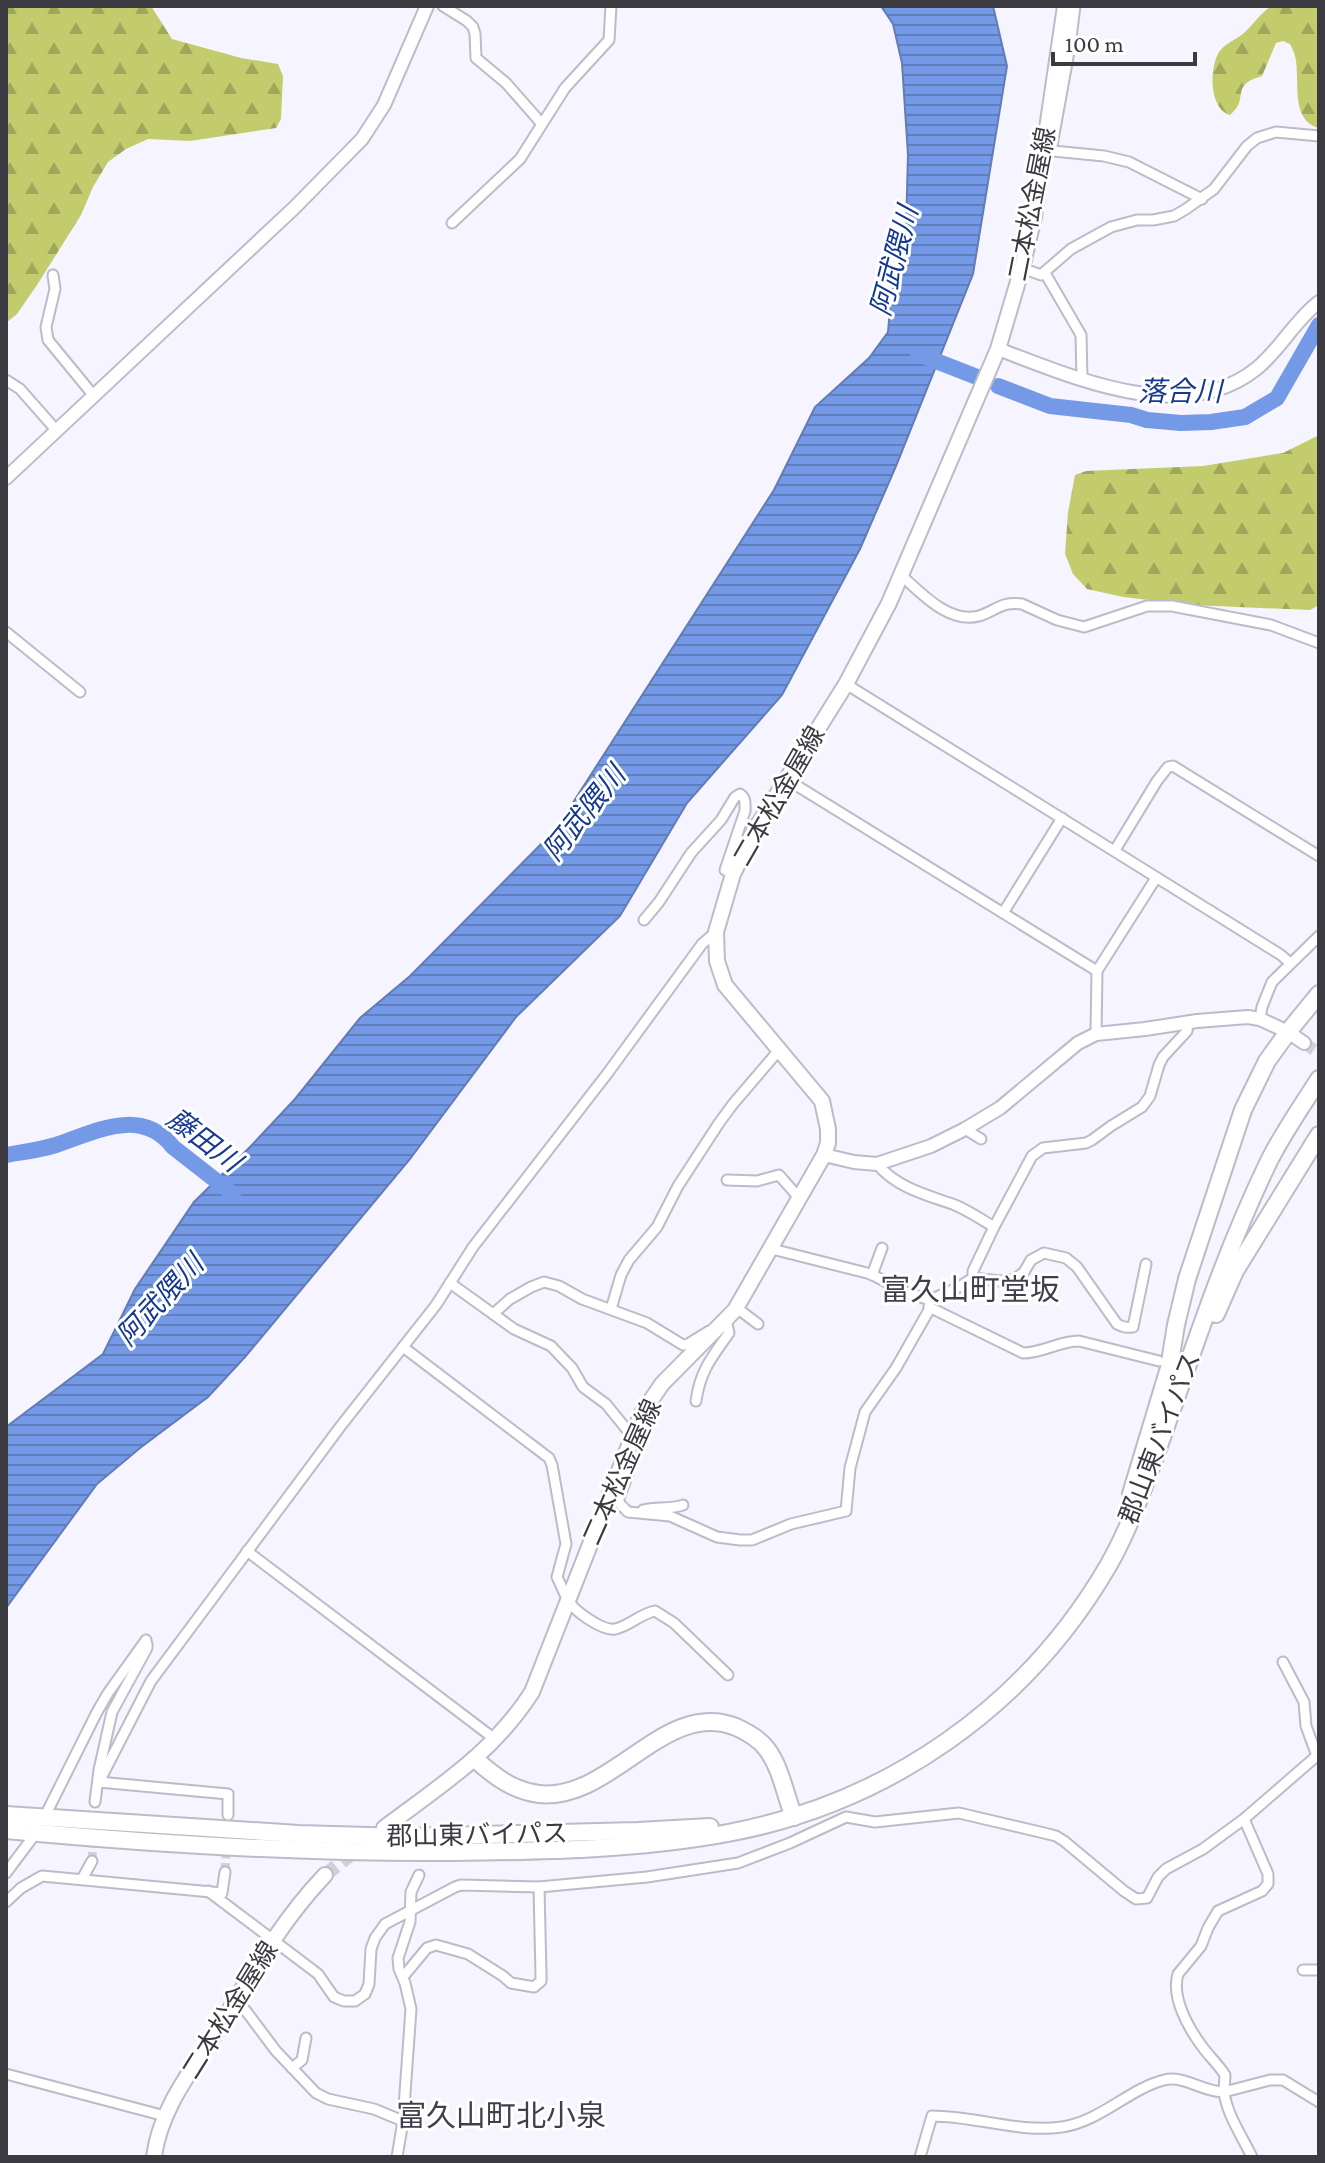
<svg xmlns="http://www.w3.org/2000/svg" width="1325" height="2163" viewBox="0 0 1325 2163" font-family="'Crimson Pro','Noto Sans JP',serif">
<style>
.forest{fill:url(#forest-firs)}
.water{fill:url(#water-rules);stroke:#637cb4;stroke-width:2}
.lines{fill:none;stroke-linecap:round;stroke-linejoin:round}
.river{stroke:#7499e6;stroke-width:16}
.street-tunnel{stroke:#d1cfd9;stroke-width:9;stroke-dasharray:9 4.5;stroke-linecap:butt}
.secondary-tunnel{stroke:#d1cfd9;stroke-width:12;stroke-dasharray:12 6;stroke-linecap:butt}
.primary-tunnel{stroke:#d1cfd9;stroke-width:14;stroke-dasharray:14 7;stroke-linecap:butt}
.street-casing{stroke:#bdbaca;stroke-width:13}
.secondary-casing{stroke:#bdbaca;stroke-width:16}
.primary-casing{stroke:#bdbaca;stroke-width:18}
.highway-casing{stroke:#bdbaca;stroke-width:20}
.street{stroke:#fff;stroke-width:9}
.secondary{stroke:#fff;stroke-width:12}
.primary{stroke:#fff;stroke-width:14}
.highway{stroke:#fff;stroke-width:16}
.labels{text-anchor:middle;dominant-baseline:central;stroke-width:6;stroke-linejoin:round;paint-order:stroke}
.street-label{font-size:26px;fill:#3b3a41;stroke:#fff}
.water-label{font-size:28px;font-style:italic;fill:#153890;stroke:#fff}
.quarter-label{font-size:30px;fill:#413f4c;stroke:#fff}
</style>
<defs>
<pattern id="forest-firs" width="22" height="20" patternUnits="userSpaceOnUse" patternTransform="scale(2)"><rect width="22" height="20" fill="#c3cc6c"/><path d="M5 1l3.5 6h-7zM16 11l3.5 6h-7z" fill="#a0a75a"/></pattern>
<pattern id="water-rules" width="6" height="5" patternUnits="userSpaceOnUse" patternTransform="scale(2)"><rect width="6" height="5" fill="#7499e6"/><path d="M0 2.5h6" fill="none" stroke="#607ebc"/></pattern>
</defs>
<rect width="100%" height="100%" fill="#f6f4ff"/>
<g class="forest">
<path d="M6,6H151L172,39L241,58L278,64L283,76L281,119L276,128L190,141L148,139L126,149L108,162L93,187L81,215L37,285L17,314L6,323Z"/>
<path d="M1272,6H1319V128C1289,120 1301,79 1295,56C1294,52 1292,48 1290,44L1283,41L1276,43L1262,76C1228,86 1251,98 1230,115C1209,109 1209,68 1219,52C1224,44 1237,39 1244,33C1254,24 1260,13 1272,6Z"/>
<path d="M1319,435V605L1310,610L1192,605L1123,597L1087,589L1073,574L1065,554L1068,512L1075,475L1086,471L1203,466L1283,453Z"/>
</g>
<path class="water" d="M881,6H993L1007,66L973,274L896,466L860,549L782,695L687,803L620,916L516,1017L410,1159L245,1357L208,1397L140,1448L97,1484L6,1608V1427L103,1354L135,1289L194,1202L250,1147L295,1099L360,1018L410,976L556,829L774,490L815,407L869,358L888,332L891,297L906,229L908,155L902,63L893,24Z"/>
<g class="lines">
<g class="river">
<path d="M918,354L977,377"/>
<path d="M998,386L1050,406L1131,415L1147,420L1181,423L1211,422L1245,417L1277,398L1319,325"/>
<path d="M6,1155C23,1152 40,1150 56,1145C95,1132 141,1106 173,1147L233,1194"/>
</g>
<g class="street-tunnel">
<path d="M92,1861L95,1802"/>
<path d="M225,1872L227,1842"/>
</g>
<path class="secondary-tunnel" d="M1304,1043L1319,1053"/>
<path class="primary-tunnel" d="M325,1875L359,1848"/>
<g class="street-casing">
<g id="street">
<path d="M443,6L467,21L473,27L475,34L476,58L506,83L542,124"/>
<path d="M1043,150L1104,156L1129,162L1202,199"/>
<path d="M1051,151L1070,46L1075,6"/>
<path d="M452,223L520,159L565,88L609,40L611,6"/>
<path d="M1022,268L1041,275L1071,249L1111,227L1137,220H1153L1174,216L1186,209L1214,189L1247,146L1257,138L1276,132L1319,136"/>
<path d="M1045,273L1081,335L1082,379"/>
<path d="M53,275L55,289L46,327L48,340L94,396"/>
<path d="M6,380L20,389L57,431"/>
<path d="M901,575C921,593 949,624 979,616C997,610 1002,601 1022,604L1057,620L1084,627L1147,606H1172L1271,625L1319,643"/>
<path d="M6,632L80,692"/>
<path d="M846,684L1281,955L1290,963"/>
<path d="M786,779L1097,971"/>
<path d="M1115,850L1157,781L1168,767L1173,766L1319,856"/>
<path d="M1003,913L1062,818"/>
<path d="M644,920L659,902L691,853L721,820L735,797L740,794C746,798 745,803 745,811L725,870L733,874"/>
<path d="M1260,1019L1262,1007L1272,982L1319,936"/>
<path d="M1096,1034L1097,971L1156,878"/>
<path d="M965,1129L981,1139"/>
<path d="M877,1164C897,1188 927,1195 955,1205C969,1211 981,1219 994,1227"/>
<path d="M727,1180L757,1181L779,1175L800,1199"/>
<path d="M872,1275L882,1248"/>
<path d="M973,1278V1271L994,1227L1032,1156L1043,1148L1086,1143L1092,1140L1111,1126L1142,1107L1150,1096L1159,1065L1163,1057L1187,1031L1188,1023"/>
<path d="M450,1283L514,1329L551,1346L572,1368L583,1387L606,1404L632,1436"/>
<path d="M930,1300L959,1287L973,1278L1000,1281L1015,1279L1024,1272L1031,1260L1044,1253L1066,1258L1077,1267L1117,1324C1123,1327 1126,1328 1133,1327L1146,1264"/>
<path d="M929,1307L1023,1353C1043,1353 1059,1341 1079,1341L1159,1361"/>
<path d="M737,1308L758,1324"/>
<path d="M611,1309L621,1275L629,1260L657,1227L678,1186L719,1123L733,1104L780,1049"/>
<path d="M493,1314L510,1299L531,1287L544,1282L559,1286L582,1299L647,1323L683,1345L688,1344L709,1331"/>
<path d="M403,1347L549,1458L552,1465L566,1544L557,1577C561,1585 564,1593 568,1600C574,1611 602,1631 615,1629C629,1626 640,1614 655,1611L674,1623L728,1675"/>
<path d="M696,1401C700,1371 712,1357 729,1333L726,1320"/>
<path d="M628,1450C637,1464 623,1483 619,1499V1503L628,1512L670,1516L717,1537L740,1540H752L791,1524L846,1511L850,1468L865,1412L896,1368L929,1310L930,1300L905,1292L871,1274L772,1249"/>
<path d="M643,1510C656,1506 670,1510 683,1505"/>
<path d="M247,1551L496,1740"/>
<path d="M1283,1662L1304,1702L1306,1726L1317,1756"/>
<path d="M95,1802L99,1770L112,1712L147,1648V1644"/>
<path d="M228,1815V1794L99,1782L151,1681L340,1427L436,1305L473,1247L607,1074L702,944L716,932"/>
<path d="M44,1818L97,1712L108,1693L146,1640"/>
<path d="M1244,1819L1268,1874V1884L1262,1891L1218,1911L1208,1928L1201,1946L1178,1974C1171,1997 1188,2027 1201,2045C1208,2055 1218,2064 1225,2075L1224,2092L1270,2080H1283L1319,2102"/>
<path d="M6,1873L36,1833"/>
<path d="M82,1879L92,1861"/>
<path d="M208,1891L318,1974L334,1997L344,2001H355L365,1994L369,1984L371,1949L375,1938L385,1924L455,1887L461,1885L539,1887L647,1877L738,1863L790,1843L846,1817L875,1822L959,1813L1044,1833L1056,1836L1064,1841L1124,1891L1136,1899L1147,1898L1158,1877L1166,1869L1203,1849L1244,1819L1319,1754"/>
<path d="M6,1902L21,1888L42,1876L222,1893L225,1872"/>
<path d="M1303,1970H1319"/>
<path d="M403,1977L427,1948L436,1945L468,1954L503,1976L511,1983L534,1987L541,1981V1975L539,1887"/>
<path d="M235,2002L246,2011L276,2051L316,2093L328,2099L374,2109L403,2121"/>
<path d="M292,2068L302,2060L306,2038"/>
<path d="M6,2074L165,2116"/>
<path d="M397,2157L403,2121L411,2009L405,1983L399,1969L398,1958L410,1922L411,1892L419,1875"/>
<path d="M920,2157L932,2116C976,2116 1018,2133 1062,2127C1101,2121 1129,2089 1164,2080C1185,2075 1202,2092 1224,2092C1227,2115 1242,2136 1252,2157"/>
</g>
</g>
<g class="secondary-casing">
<g id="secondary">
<path d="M998,349C1073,377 1183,427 1256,369C1280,350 1294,321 1319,302"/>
<path d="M6,478L294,208L362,139L384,105L427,6"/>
<path d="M824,1155L854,1162L877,1164L931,1146L965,1129L1000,1108L1078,1043L1096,1034L1145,1029L1197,1021L1248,1017L1260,1019L1288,1032L1304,1043"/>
</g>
</g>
<g class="primary-casing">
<g id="primary">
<path d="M384,1828C441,1785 493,1753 532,1692L641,1415L662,1384L735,1310L824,1155L828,1143V1129L822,1101L725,985L717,961L716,932L733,874L753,833L846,684L889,603L998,349L1022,268L1034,217L1065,6"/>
<path d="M154,2157C160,2108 194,2067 220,2026C252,1973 282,1920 325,1875"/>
</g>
</g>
<g class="highway-casing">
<g id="highway">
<path d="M1216,1314L1235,1271L1319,1135"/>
<path d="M1131,1494L1169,1368L1176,1325L1187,1279L1243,1110L1267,1061L1288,1032L1319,994"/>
<path d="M475,1759C494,1776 513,1791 539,1794C611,1802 665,1698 736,1727C747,1732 759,1739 766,1748C781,1767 785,1795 794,1817"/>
<path d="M6,1815L298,1834L404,1837L638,1831L710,1827"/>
<path d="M6,1830C154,1844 301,1853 450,1852C542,1851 637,1850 728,1833C888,1803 1026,1707 1108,1566C1127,1533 1140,1497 1153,1462C1170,1416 1186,1369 1203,1322C1222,1268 1244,1213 1269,1161C1283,1133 1302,1106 1319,1079"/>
</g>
</g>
<use href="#street" class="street"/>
<use href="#secondary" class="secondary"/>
<use href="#primary" class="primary"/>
<use href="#highway" class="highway"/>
</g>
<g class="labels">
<g class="street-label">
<text transform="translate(1032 204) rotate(-79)">二本松金屋線</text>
<text transform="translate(779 796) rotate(-60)">二本松金屋線</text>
<text transform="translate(1160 1438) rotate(-69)">郡山東バイパス</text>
<text transform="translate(622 1472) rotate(-66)">二本松金屋線</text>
<text transform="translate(477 1835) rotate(-1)">郡山東バイパス</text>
<text transform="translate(230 2010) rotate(-58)">二本松金屋線</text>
</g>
<g class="water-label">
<text transform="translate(894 261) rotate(-75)">阿武隈川</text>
<text x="1180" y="391">落合川</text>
<text transform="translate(584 813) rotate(-51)">阿武隈川</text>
<text transform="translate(204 1140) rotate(37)">藤田川</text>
<text transform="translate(160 1300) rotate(-47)">阿武隈川</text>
</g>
<g class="quarter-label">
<text x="970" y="1289">富久山町堂坂</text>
<text x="501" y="2115">富久山町北小泉</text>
</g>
</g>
<rect width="1325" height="2163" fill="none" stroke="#3b3a41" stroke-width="16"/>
<path d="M1053 52v12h142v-12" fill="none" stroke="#3b3a41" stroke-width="4"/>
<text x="1065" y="52" font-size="24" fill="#3b3a41" stroke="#ffffff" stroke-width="6" paint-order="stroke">100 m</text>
</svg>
